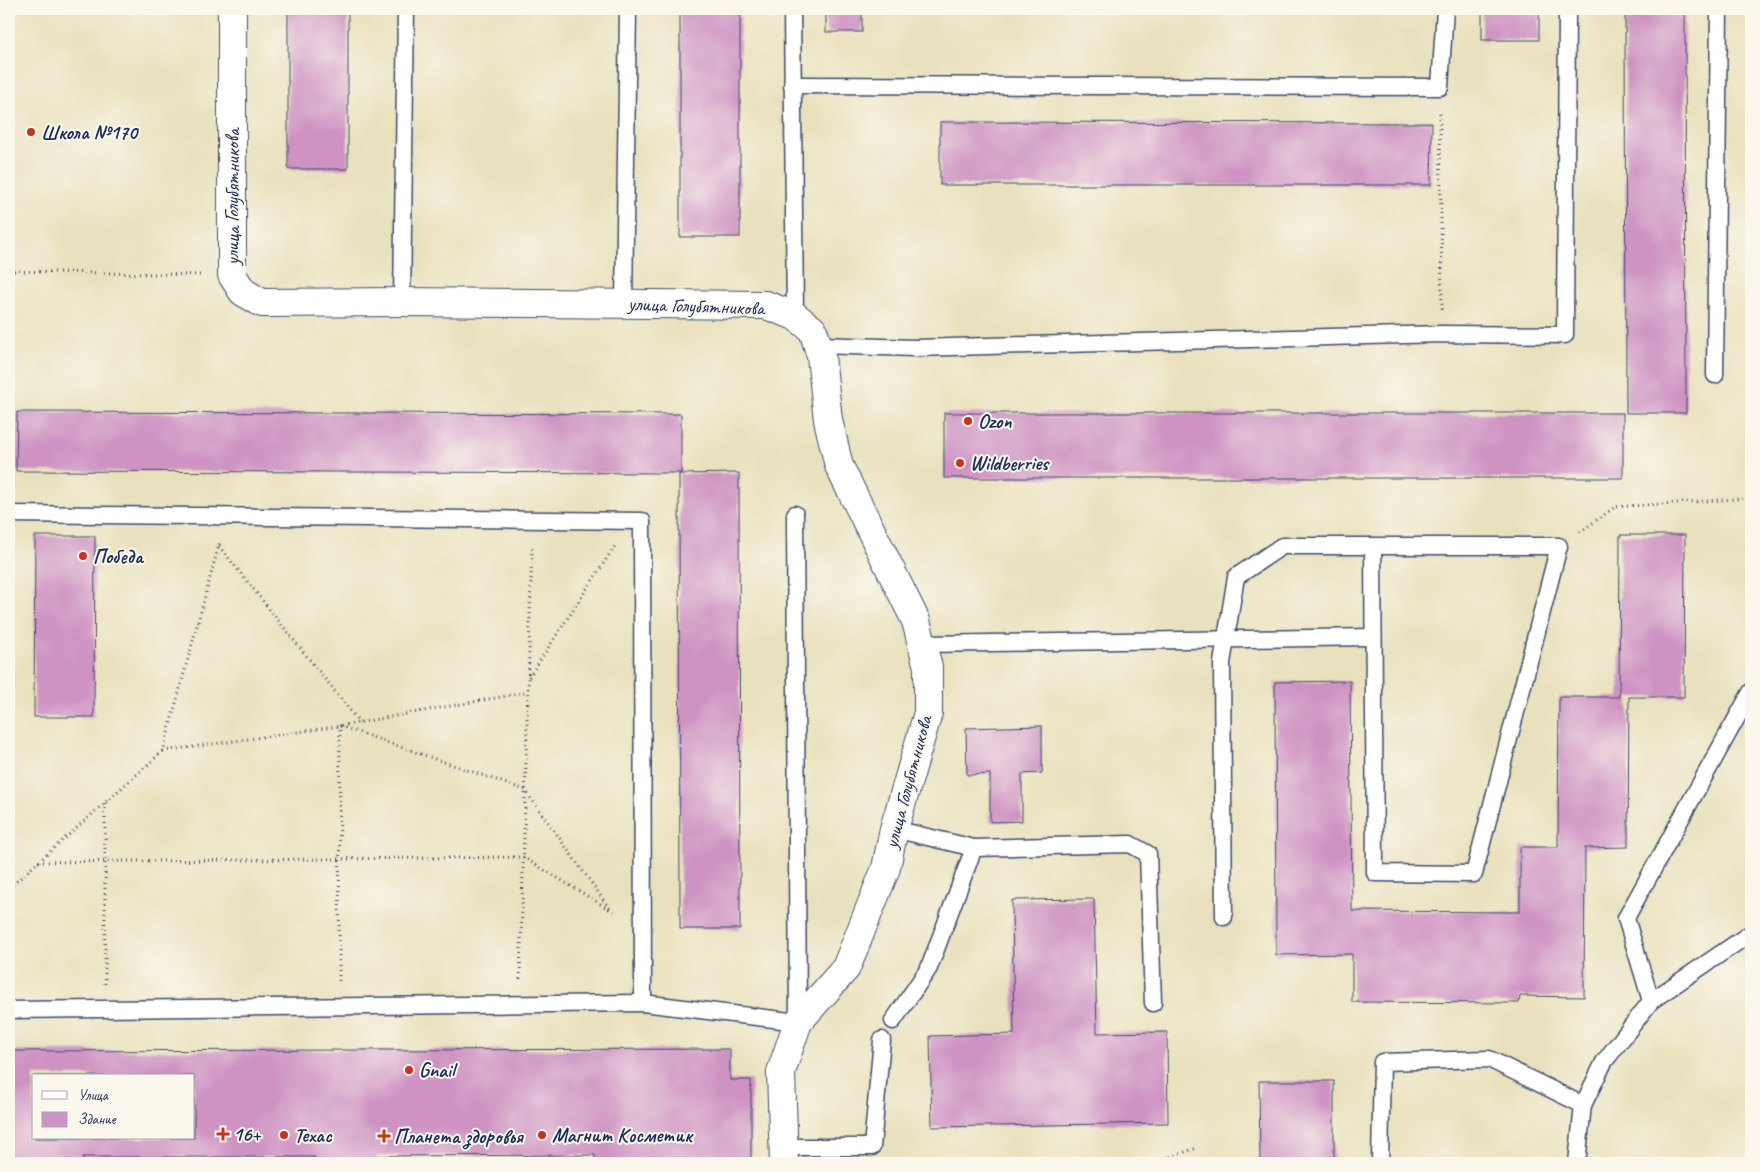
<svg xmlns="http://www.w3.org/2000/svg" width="1760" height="1172" viewBox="0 0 1760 1172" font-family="Caveat,sans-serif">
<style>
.building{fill:#ce93c3;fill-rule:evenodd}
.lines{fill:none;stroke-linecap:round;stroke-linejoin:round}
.service-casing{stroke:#3a4a6c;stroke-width:19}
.minor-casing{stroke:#3a4a6c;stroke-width:30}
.path{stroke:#3a4a6c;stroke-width:3;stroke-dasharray:1 4;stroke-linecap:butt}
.service{stroke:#fff;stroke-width:16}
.minor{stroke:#fff;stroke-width:28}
.poi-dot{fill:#c8321e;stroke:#fbf7ec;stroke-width:2}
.labels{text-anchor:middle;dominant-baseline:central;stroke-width:4;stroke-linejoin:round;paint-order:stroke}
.poi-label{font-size:20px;font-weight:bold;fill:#1b2f5e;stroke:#fbf7ec;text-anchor:start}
.street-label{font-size:20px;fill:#1b2f5e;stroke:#fbf7ec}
</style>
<rect width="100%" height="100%" fill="#fbf7ec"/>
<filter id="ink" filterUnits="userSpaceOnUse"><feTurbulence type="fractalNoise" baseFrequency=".02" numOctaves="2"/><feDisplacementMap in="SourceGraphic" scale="10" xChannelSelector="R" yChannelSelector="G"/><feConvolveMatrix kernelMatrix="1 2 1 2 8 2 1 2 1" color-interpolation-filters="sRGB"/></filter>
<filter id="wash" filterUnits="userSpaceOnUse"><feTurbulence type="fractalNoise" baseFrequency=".0096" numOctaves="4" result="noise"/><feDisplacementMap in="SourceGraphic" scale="20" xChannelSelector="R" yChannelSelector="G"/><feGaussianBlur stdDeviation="1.12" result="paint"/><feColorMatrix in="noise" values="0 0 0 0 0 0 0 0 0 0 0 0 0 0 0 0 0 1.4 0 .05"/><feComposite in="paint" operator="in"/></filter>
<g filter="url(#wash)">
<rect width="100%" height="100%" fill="#e9e1be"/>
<g id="blocks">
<g class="building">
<rect x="288" y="9" width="60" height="160"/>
<rect x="680" y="9" width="60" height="228"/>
<rect x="826" y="9" width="36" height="23"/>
<path d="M1625,9H1685L1686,413H1626Z"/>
<rect x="1482" y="10" width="57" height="30"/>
<path d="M940,122L1432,123L1431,185H940Z"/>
<path d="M17,412L681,414V473L16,471Z"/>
<rect x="944" y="413" width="679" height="65"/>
<path d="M739,473L740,929H680L679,474Z"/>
<path d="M1620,535H1685L1684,697H1629L1628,847L1585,848L1584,997L1520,996L1519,1003L1352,1002V954L1276,955L1275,682L1350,681L1352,911L1520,912V847H1558L1559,697H1619Z"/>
<path d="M35,536H95L94,717H34Z"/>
<path d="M1042,726V773L1022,774V821L990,822V774L967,775L966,728Z"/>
<path d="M1094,899L1097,1033L1167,1032L1168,1123L932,1127L930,1036L1014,1034L1012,900Z"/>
<path d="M730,1049V1080H751V1163H595V1155L377,1156V1163H315V1157H83V1163H9V1051ZM34,1076H194V1138H34Z"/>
<path d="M1259,1081H1334V1163H1260Z"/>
</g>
</g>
</g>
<g filter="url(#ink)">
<use href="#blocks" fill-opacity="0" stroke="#3a4a6c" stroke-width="1"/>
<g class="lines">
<g class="service-casing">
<g id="service">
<path d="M792,9L795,316"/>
<path d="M792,85L1440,87L1445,9"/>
<path d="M402,302L406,9"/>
<path d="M624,304L628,9"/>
<path d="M817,345L915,348L1442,334L1565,335L1567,9"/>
<path d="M1715,375L1719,9"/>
<path d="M9,514L642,521L643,1003L798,1022L795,514"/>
<path d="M922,644L1373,637"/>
<path d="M894,829L974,848L1130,844L1148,854L1153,1003"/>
<path d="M1224,917L1222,663L1236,577L1282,546H1559L1474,874L1375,873L1373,546"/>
<path d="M1651,1001L1626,918L1751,692"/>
<path d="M9,1010L643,1003"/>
<path d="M893,1021L929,968L974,848"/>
<path d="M785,1147H872L882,1040"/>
<path d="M1380,1163L1382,1062L1489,1059L1583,1105"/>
<path d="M1577,1163L1583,1105L1604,1062L1651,1001L1751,933"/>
</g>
</g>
<g class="minor-casing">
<path id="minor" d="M232,9V275L243,292L262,303L402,302L766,305L795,316L813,330L821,356L828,420L839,466L916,621L928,667V713L894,829L886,868L846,968L798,1022L781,1072L784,1163"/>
</g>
<g class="path">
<path d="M1440,113L1442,309"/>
<path d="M9,271L201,275"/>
<path d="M1580,532L1615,507L1751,498"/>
<path d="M219,546L360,723"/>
<path d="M529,677L615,546"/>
<path d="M163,751L340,726L528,692"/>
<path d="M38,862L523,857L617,914"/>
<path d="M9,888L163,751L220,541"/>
<path d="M520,979L532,545"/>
<path d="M339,981L340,726L525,790L610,909"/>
<path d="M105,984V803"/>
<path d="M1151,1163L1197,1148"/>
</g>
<use href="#service" class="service"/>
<use href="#minor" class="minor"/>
</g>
</g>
<g class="poi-dot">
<circle cx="31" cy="132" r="5"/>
<circle cx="968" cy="421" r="5"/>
<circle cx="960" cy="463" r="5"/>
<circle cx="83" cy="556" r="5"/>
<circle cx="409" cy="1070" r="5"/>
<path d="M220.5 1126.5h5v5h5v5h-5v5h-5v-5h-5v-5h5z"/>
<circle cx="284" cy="1135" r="5"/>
<circle cx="542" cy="1135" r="5"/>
<path d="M381.5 1128.5h5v5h5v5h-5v5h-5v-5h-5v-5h5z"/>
</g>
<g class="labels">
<g class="poi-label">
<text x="41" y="132">Школа №170</text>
<text x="978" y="421">Ozon</text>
<text x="970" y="463">Wildberries</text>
<text x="93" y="556">Победа</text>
<text x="419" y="1070">Gnail</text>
<text x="233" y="1134">16+</text>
<text x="294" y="1135">Техас</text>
<text x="552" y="1135">Магнит Косметик</text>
<text x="394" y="1136">Планета здоровья</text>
</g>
<g class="street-label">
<text transform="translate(232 197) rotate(-90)">улица Голубятникова</text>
<text transform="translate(696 306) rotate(2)">улица Голубятникова</text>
<text transform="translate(908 782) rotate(-75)">улица Голубятникова</text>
</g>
</g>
<rect width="1760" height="1172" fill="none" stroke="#fbf7ec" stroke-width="30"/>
<rect x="32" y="1074" width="162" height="65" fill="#fbf7ec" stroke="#a1a7b3"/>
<rect x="42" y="1091" width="25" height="8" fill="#ffffff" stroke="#a1a7b3"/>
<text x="78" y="1100" font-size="15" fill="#1b2f5e">Улица</text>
<rect x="42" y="1112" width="25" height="15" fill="#ce93c3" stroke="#a1a7b3"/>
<text x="78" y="1124" font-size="15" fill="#1b2f5e">Здание</text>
</svg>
